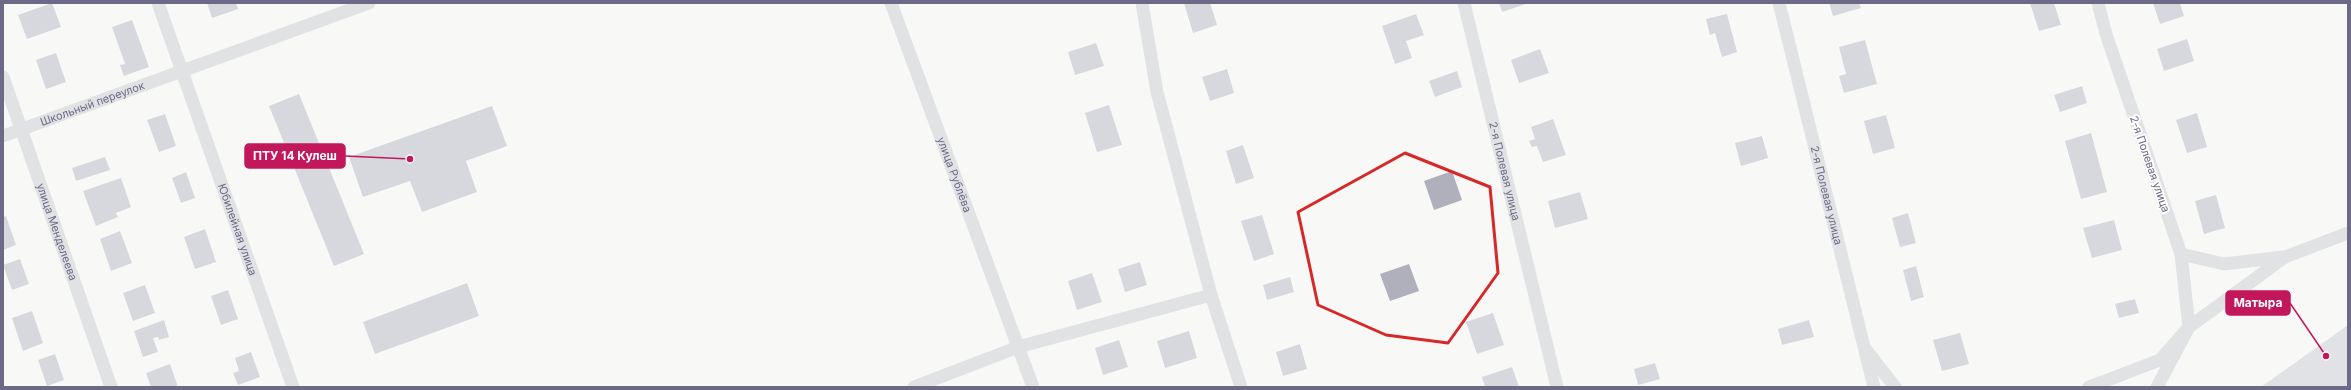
<svg xmlns="http://www.w3.org/2000/svg" width="2351" height="390" viewBox="0 0 2351 390" font-family="Inter,sans-serif">
<style>
.water{fill:#c5c6d1}
.building{fill:#b0b0bc}
.lines{fill:none;stroke-linecap:round;stroke-linejoin:round}
.street{stroke:#c6c5cc;stroke-width:13}
.marked{fill:none;stroke:#d62828;stroke-width:3;stroke-linejoin:round}
.labels{text-anchor:middle;dominant-baseline:central;stroke-width:4;stroke-linejoin:round;paint-order:stroke}
.street-label{font-size:11px;fill:#6c6a86;stroke:#fff}
.leader{fill:none;stroke:#c2185b;stroke-width:1.5}
.callout-dot{fill:#c2185b;stroke:#fff;stroke-width:1.5}
.callout{fill:#c2185b;stroke:#c2185b;stroke-width:1.5}
.callout-label{font-size:12px;text-anchor:middle;font-weight:bold;fill:#fff}
</style>
<rect width="100%" height="100%" fill="#f8f9f7"/>
<path class="water" d="M2348,325V387H2261Z"/>
<g class="building">
<path d="M52,3L61,27L27,39L18,15Z"/>
<path d="M207,3H236L238,9L212,18Z"/>
<path d="M1184,3H1210L1217,25L1193,33Z"/>
<path d="M1499,3H1529L1502,12Z"/>
<path d="M1829,3H1859L1861,8L1833,16Z"/>
<path d="M2030,3H2054L2061,25L2039,31Z"/>
<path d="M2153,3H2180L2184,16L2160,24Z"/>
<path d="M1416,14L1424,35L1406,41L1412,58L1395,64L1382,26Z"/>
<path d="M1727,14L1737,52L1722,57L1715,33L1710,35L1706,19Z"/>
<path d="M132,20L149,67L124,76L120,65L125,64L112,27Z"/>
<path d="M2187,39L2194,61L2164,71L2157,49Z"/>
<path d="M1865,40L1877,84L1844,93L1839,76L1846,74L1839,47Z"/>
<path d="M1096,43L1104,66L1075,75L1068,52Z"/>
<path d="M1540,49L1549,73L1519,83L1511,60Z"/>
<path d="M56,53L66,82L46,89L36,60Z"/>
<path d="M1227,69L1234,93L1210,101L1202,77Z"/>
<path d="M1457,71L1462,87L1435,97L1429,81Z"/>
<path d="M2082,86L2087,103L2060,112L2054,95Z"/>
<path d="M299,94L364,254L334,266L269,106Z"/>
<path d="M1109,105L1122,145L1097,152L1085,113Z"/>
<path d="M492,106L507,146L466,161L477,192L422,212L410,181L363,197L349,157Z"/>
<path d="M2197,113L2207,147L2187,153L2176,120Z"/>
<path d="M165,114L176,146L159,152L147,120Z"/>
<path d="M1886,115L1895,148L1873,154L1864,121Z"/>
<path d="M1553,119L1566,155L1543,162L1537,146L1532,147L1529,141L1535,139L1531,127Z"/>
<path d="M2091,133L2107,192L2081,199L2065,141Z"/>
<path d="M1762,136L1768,158L1741,166L1735,143Z"/>
<path d="M1243,145L1254,178L1236,184L1226,151Z"/>
<path d="M105,157L110,170L76,181L72,168Z"/>
<path d="M1452,171L1462,200L1434,210L1424,181Z"/>
<path d="M186,172L195,198L181,203L172,178Z"/>
<path d="M121,178L131,207L116,213L118,217L96,226L83,191Z"/>
<path d="M1580,192L1588,219L1555,228L1548,201Z"/>
<path d="M2216,195L2225,228L2204,234L2195,201Z"/>
<path d="M1908,213L1916,243L1900,247L1892,218Z"/>
<path d="M1262,215L1274,254L1254,261L1241,221Z"/>
<path d="M6,216L16,245L3,250V217Z"/>
<path d="M2114,220L2122,250L2092,258L2083,228Z"/>
<path d="M205,229L216,262L195,269L184,237Z"/>
<path d="M120,231L132,263L111,271L100,239Z"/>
<path d="M20,259L29,284L12,290L3,265Z"/>
<path d="M1140,262L1147,285L1125,292L1118,269Z"/>
<path d="M1409,264L1419,291L1390,301L1380,274Z"/>
<path d="M1916,266L1924,297L1911,301L1903,270Z"/>
<path d="M1092,273L1102,302L1077,310L1068,281Z"/>
<path d="M1290,277L1294,292L1267,300L1263,285Z"/>
<path d="M467,283L479,316L375,354L363,322Z"/>
<path d="M145,285L155,313L133,321L123,293Z"/>
<path d="M228,290L238,319L221,325L211,296Z"/>
<path d="M2135,299L2139,313L2119,318L2115,304Z"/>
<path d="M32,311L43,343L23,351L12,318Z"/>
<path d="M1493,313L1504,345L1477,354L1466,322Z"/>
<path d="M164,320L169,337L159,340L158,337L153,338L158,352L143,357L134,331Z"/>
<path d="M1809,320L1814,337L1782,345L1778,329Z"/>
<path d="M1189,331L1197,358L1165,368L1157,341Z"/>
<path d="M1960,333L1969,364L1942,371L1933,340Z"/>
<path d="M1119,340L1128,367L1103,375L1095,348Z"/>
<path d="M1300,344L1307,369L1283,376L1276,352Z"/>
<path d="M251,352L260,377L238,385L233,373L239,371L235,358Z"/>
<path d="M55,354L64,380L47,386L38,360Z"/>
<path d="M1655,363L1660,379L1638,385L1634,369Z"/>
<path d="M170,364L178,387H151L146,373Z"/>
<path d="M1512,367L1519,387H1485L1482,377Z"/>
</g>
<g class="lines">
<g class="street">
<path id="s1" d="M158,3L293,387"/>
<path id="s2" d="M891,3L1033,387"/>
<path d="M1142,3L1157,92L1211,295L1241,387"/>
<path id="s3" d="M1464,3L1557,387"/>
<path id="s4" d="M1779,3L1874,387"/>
<path id="s5" d="M3,77L111,387"/>
<path id="s6" d="M3,136L369,3"/>
<path d="M2181,254L2224,264L2283,257"/>
<path d="M1867,351L1895,387"/>
<path d="M914,387L1018,347L1211,295"/>
<path d="M2089,387L2160,360L2189,327L2181,254L2106,34L2098,3"/>
<path d="M2157,387L2189,327L2285,257L2348,233"/>
</g>
</g>
<path d="M0 0H2351V390H0ZM1405,153L1490,187L1498,273L1448,343L1386,335L1318,305L1298,212Z" fill="#f8f9f7" fill-opacity=".55" fill-rule="evenodd"/>
<path class="marked" d="M1405,153L1490,187L1498,273L1448,343L1386,335L1318,305L1298,212Z"/>
<g class="labels">
<g class="street-label">
<text stroke="none"><textPath href="#s6" startOffset="95">Школьный переулок</textPath></text>
<text transform="translate(2150 164) rotate(71)">2-я Полевая улица</text>
<text stroke="none"><textPath href="#s3" startOffset="173">2-я Полевая улица</textPath></text>
<text stroke="none"><textPath href="#s2" startOffset="183">улица Рублёва</textPath></text>
<text stroke="none"><textPath href="#s4" startOffset="198">2-я Полевая улица</textPath></text>
<text stroke="none"><textPath href="#s1" startOffset="240">Юбилейная улица</textPath></text>
<text stroke="none"><textPath href="#s5" startOffset="164">улица Менделеева</textPath></text>
</g>
</g>
<path class="leader" d="M410 159L345 156M2326 356L2290 303"/>
<g class="callout-dot">
<circle cx="410" cy="159" r="4"/>
<circle cx="2326" cy="356" r="4"/>
</g>
<g class="callout">
<rect x="245" y="144" width="100" height="24" rx="4"/>
<rect x="2226" y="291" width="64" height="24" rx="4"/>
</g>
<g class="callout-label">
<text x="295" y="160">ПТУ 14 Кулеш</text>
<text x="2258" y="307">Матыра</text>
</g>
<rect width="2351" height="390" fill="none" stroke="#6c6a86" stroke-width="8"/>
</svg>
